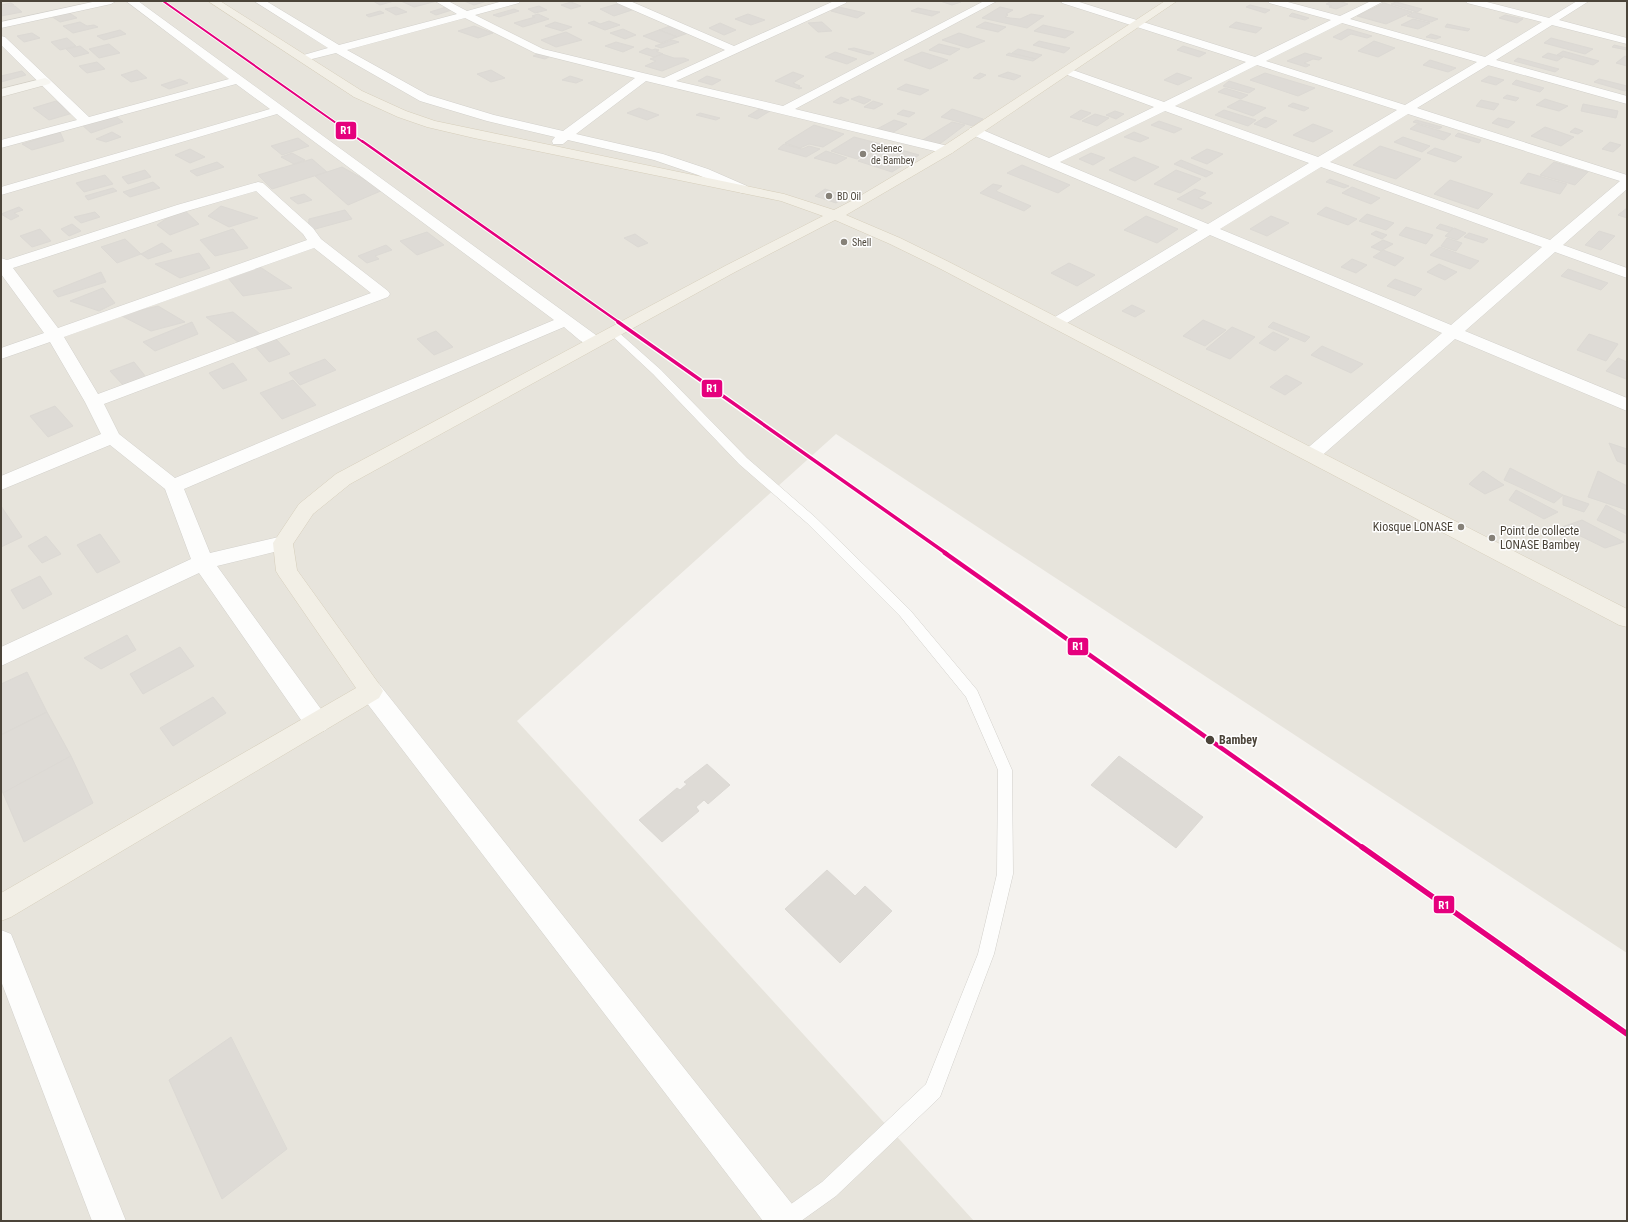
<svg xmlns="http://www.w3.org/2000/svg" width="1628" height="1222" viewBox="0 0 1628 1222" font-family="'Roboto Condensed',sans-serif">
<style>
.residential{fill:#e7e4dc}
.building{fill:#dedbd6;stroke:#dcd9d4}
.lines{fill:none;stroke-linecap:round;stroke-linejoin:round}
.lane-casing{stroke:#d2d0cb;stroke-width:1}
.street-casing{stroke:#d2d0cb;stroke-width:1}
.secondary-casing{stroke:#d3cfc5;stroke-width:1}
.primary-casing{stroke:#d6cebb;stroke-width:1}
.lane{fill:#fdfdfc;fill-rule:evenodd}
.street{fill:#fdfdfc;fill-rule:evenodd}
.secondary{fill:#f7f6f1;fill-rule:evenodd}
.primary{fill:#f2efe6;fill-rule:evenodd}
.rail-1-far4-casing{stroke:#fff;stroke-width:3.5}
.rail-1-far3-casing{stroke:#fff;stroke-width:4.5}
.rail-1-far2-casing{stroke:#fff;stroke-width:6}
.rail-1-far1-casing{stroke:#fff;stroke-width:8}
.rail-1-casing{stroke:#fff;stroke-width:8}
.rail-1-far4{stroke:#e5007d;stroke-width:2}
.rail-1-far3{stroke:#e5007d;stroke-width:2.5}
.rail-1-far2{stroke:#e5007d;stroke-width:3.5}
.rail-1-far1{stroke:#e5007d;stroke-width:4.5}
.rail-1{stroke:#e5007d;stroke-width:5.5}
.poi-dot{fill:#868178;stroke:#fff;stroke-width:1.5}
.stop-dot{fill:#4b4439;stroke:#fff;stroke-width:1.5}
.labels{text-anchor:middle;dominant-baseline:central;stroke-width:3;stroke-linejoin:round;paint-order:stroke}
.far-poi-label{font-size:10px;fill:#4b4439;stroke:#fff;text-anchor:start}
.poi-label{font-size:12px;fill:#4b4439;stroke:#fff;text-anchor:end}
.stop-label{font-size:12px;font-weight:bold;fill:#4b4439;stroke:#fff;text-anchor:start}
.line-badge{stroke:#fff;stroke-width:1.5}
.badge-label{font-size:11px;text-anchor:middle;font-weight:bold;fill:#fff}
</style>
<rect width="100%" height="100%" fill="#f4f2ee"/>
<path class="residential" d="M1,1H1627V953L836,434L517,721L974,1221H1Z"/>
<g class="building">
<path d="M373,1H394L380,5Z"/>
<path d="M401,1H437L414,7Z"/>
<path d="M464,1H487L474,5Z"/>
<path d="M940,1H959L961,2L952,5Z"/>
<path d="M1332,1H1339L1348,4L1336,9L1329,7L1332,6L1326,4Z"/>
<path d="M571,2L581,6L571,9L561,5Z"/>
<path d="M1396,2L1422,9L1417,12L1391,4Z"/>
<path d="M11,3L14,5L8,6H15L22,12L1,16V5Z"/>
<path d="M620,3L635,9L614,16L600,9Z"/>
<path d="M1384,3L1412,12L1386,24L1357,16Z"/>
<path d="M1250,5L1270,10L1265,13L1246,7Z"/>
<path d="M449,6L455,9L436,15L430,12Z"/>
<path d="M539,6L547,10L535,13L528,9Z"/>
<path d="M396,7L407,12L396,15L385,9Z"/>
<path d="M839,7L865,13L857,18L831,11Z"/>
<path d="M1000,7L1013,10L1006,14L1008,15L1005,17L1010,18L1020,19L1031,14L1044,16L1027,28L982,18Z"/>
<path d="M918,8L932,11L940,12L932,16L911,11Z"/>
<path d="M514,9L519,11L499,17L493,15Z"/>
<path d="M380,11L384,13L369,17L366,15Z"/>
<path d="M68,12L77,18L60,22L51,16Z"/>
<path d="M1414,12L1438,19L1431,22L1407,16Z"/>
<path d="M1292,13L1309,18L1305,20L1289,16Z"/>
<path d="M538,14L549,19L523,27L514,23L535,17L532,16Z"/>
<path d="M748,14L765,20L751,25L735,19Z"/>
<path d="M1505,15L1523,19L1517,23L1499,18Z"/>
<path d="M1413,19L1430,23L1418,29L1401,25Z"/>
<path d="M594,21L600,24L609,21L620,25L605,30L588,23Z"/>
<path d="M80,22L87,26L94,25L98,27L73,33L63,26Z"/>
<path d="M555,22L572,27L562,31L545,26Z"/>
<path d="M822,22L832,31L818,32L808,23Z"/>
<path d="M985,22L1006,27L998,32L976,27Z"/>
<path d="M1236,22L1262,28L1256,33L1229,27Z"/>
<path d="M720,23L736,30L724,35L709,28Z"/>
<path d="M1447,24L1470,29L1468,31L1445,27Z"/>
<path d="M1043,25L1074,32L1065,38L1034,31Z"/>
<path d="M474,26L493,33L478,38L458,31Z"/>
<path d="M670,26L688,33L677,37L659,30Z"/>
<path d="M623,29L636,35L625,39L610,33Z"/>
<path d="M1348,29L1372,36L1367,38L1351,34L1341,40L1333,37Z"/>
<path d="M120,30L126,34L104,40L97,36Z"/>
<path d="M659,30L677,37L661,43L643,36Z"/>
<path d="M566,32L582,40L556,47L541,40Z"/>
<path d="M32,33L40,38L24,42L17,36Z"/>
<path d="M959,33L985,41L968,48L942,40Z"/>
<path d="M1431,34L1441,37L1436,39L1426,37Z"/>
<path d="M67,38L76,46L60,50L51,42Z"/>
<path d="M1551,38L1593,49L1585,54L1544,43Z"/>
<path d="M672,40L679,42L661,48L655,46Z"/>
<path d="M1039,41L1070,48L1064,53L1033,45Z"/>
<path d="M1374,41L1395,48L1378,57L1358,51Z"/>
<path d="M616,42L634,47L623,52L605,46Z"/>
<path d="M109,44L120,53L99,58L89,49Z"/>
<path d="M939,44L960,49L950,55L929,50Z"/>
<path d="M1614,45L1627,48V50L1612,47Z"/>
<path d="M80,46L89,53L74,57L66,49Z"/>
<path d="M1183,46L1206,53L1199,57L1177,50Z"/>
<path d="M647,48L652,50L655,49L659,50L656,51L663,54L654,57L639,52Z"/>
<path d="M854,48L874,53L869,55L848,49Z"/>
<path d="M1018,49L1042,55L1036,59L1012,53Z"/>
<path d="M1563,51L1599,61L1593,65L1557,55Z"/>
<path d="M835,52L857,59L847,64L825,57Z"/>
<path d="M922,52L948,60L930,69L904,60Z"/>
<path d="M540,53L551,56L545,59L533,56Z"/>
<path d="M1009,53L1036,59L1033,61L1006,55Z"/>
<path d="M1305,53L1322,58L1319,60L1313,59L1304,63L1310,65L1306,67L1287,61Z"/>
<path d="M1548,53L1563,57L1557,61L1542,57Z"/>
<path d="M662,54L674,58H684L689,60L662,71L645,66L656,61L650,59Z"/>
<path d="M1625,56L1627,57V66L1616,63Z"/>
<path d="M1518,58L1559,69L1555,72L1514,61Z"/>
<path d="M1430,60L1456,68L1448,72L1423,65Z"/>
<path d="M97,62L105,69L87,73L79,66Z"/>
<path d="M137,70L147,78L131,82L121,75Z"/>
<path d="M491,70L505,78L491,82L477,74Z"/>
<path d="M22,71L26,75L1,82V76Z"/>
<path d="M793,72L804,76L793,83L800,86L798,87L802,88L799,89L775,81Z"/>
<path d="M1008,72L1021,76L1014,80L998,76Z"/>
<path d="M980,73L986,75L979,79L973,78Z"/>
<path d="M1177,73L1192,78L1178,85L1164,80Z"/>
<path d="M1265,73L1315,88L1298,96L1250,80Z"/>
<path d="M570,76L583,80L576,83L562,80Z"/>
<path d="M707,76L721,80L712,85L698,81Z"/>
<path d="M1489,76L1504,80L1496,85L1481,81Z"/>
<path d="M180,79L188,83L169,89L161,85Z"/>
<path d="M1599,79L1627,86V89L1625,91L1594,82Z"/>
<path d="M1516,80L1544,88L1540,92L1512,84Z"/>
<path d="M1229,81L1255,89L1249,93L1223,86Z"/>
<path d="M906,84L929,90L920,95L897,89Z"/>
<path d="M1225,88L1248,95L1241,99L1218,92Z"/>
<path d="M1507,95L1519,98L1516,101L1503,98Z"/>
<path d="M859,96L871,100L864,104L851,99Z"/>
<path d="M841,97L849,100L840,104L833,102Z"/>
<path d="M1545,99L1568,106L1559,111L1536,105Z"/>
<path d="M1240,100L1266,108L1253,116L1227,107Z"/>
<path d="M1481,100L1499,104L1494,110L1476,106Z"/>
<path d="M56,101L73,113L49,120L33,108Z"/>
<path d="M873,101L883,104L874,109L864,107Z"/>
<path d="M1293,103L1309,108L1304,111L1288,106Z"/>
<path d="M1583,104L1618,111L1616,118L1581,111Z"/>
<path d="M639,108L659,115L647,120L627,113Z"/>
<path d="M761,108L770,111L757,119L748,116Z"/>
<path d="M952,109L983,119L973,126L941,117Z"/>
<path d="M903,110L915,113L909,117L897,114Z"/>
<path d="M1081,110L1091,113L1080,120L1070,117Z"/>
<path d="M1224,110L1256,120L1248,126L1215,115Z"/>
<path d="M1115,111L1124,114L1116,119L1106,115Z"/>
<path d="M700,113L720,118L716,120L696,115Z"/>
<path d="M1095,114L1109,118L1097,126L1082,121Z"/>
<path d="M114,115L123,122L91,133L82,125Z"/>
<path d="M1265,117L1277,121L1266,128L1254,124Z"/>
<path d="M1498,118L1515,122L1508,128L1492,123Z"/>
<path d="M894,120L907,124L892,133L877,129Z"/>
<path d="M1416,120L1442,127L1439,129L1413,122Z"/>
<path d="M1159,121L1182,129L1174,133L1151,125Z"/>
<path d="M952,122L965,125L937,146L921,141Z"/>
<path d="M1313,124L1333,131L1313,142L1293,135Z"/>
<path d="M1417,124L1451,134L1444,140L1410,129Z"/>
<path d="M814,125L844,134L823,147L809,144L800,148L785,143Z"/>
<path d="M1545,127L1574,137L1561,146L1531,136Z"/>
<path d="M1575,128L1583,131L1578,134L1570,132Z"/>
<path d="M60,132L64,141L32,150L22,144Z"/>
<path d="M112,132L121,137L106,142L96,139Z"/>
<path d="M1134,132L1149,138L1140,142L1124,137Z"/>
<path d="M1458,133L1481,140L1479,143L1455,136Z"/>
<path d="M854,137L881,144L857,159L831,151Z"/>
<path d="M1403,137L1430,146L1422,152L1394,142Z"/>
<path d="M298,138L309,146L282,155L271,146Z"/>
<path d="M1610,142L1621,145L1613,152L1602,149Z"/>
<path d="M784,144L802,149L809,146L820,149L806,157L778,149Z"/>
<path d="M884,145L919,155L892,172L858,161Z"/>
<path d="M1380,146L1421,159L1396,179L1353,165Z"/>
<path d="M1435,148L1462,157L1455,162L1427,153Z"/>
<path d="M190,149L205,157L190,163L175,155Z"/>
<path d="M1207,149L1223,154L1207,164L1191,158Z"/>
<path d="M826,151L847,158L836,164L814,158Z"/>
<path d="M292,153L305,160L294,164L281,157Z"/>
<path d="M1091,153L1105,158L1093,165L1079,159Z"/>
<path d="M1134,157L1159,167L1135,181L1109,170Z"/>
<path d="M312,159L327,172L272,189L258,175Z"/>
<path d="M1181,160L1213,173L1206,177L1174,164Z"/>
<path d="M217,162L224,167L197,176L190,171Z"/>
<path d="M1554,162L1588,172L1575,185L1540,175Z"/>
<path d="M1022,165L1070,185L1058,193L1007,173Z"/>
<path d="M342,167L383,190L348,205L315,176Z"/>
<path d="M145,170L151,177L128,184L122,177Z"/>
<path d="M1176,170L1201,179L1180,193L1154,184Z"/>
<path d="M1528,173L1567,184L1560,194L1520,183Z"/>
<path d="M105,175L113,184L84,192L76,183Z"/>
<path d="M1330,179L1349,186L1344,188L1326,182Z"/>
<path d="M1450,180L1493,194L1478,209L1434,194Z"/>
<path d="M153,182L160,188L130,197L123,192Z"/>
<path d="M993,184L1002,186L996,191L1031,206L1024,211L980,193Z"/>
<path d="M1352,187L1380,198L1371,204L1342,193Z"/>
<path d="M113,188L117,191L88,200L85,196Z"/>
<path d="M825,189L846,196L836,203L815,196Z"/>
<path d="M1195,189L1206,193L1198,198L1212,203L1202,209L1177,199Z"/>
<path d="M304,194L312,200L298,204L290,198Z"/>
<path d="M221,206L258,218L229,227L208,216Z"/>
<path d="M19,207L23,210L14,213L19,216L11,220L1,214Z"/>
<path d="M1326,207L1357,219L1348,225L1317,214Z"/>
<path d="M182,208L199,224L170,235L157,225Z"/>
<path d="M1627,208V218L1618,215Z"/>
<path d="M345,210L352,219L308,231L309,219Z"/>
<path d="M95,212L100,217L81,223L74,217Z"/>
<path d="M1367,214L1394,223L1386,230L1359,221Z"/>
<path d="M1146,216L1178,229L1157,243L1124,230Z"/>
<path d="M1271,216L1289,223L1267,236L1250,229Z"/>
<path d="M72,224L81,231L69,236L61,229Z"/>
<path d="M1440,224L1453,228L1449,232L1436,228Z"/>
<path d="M1406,227L1433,235L1426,244L1399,235Z"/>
<path d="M1454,228L1466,233L1457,240L1445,236Z"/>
<path d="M40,229L51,241L32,247L20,236Z"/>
<path d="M233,229L248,248L215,256L200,240Z"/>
<path d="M1376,231L1387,235L1382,239L1371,234Z"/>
<path d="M1599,231L1615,236L1601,250L1585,245Z"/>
<path d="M427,232L444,245L417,255L400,241Z"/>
<path d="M1469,233L1488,239L1483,243L1464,237Z"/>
<path d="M635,234L648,243L638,247L624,238Z"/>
<path d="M1447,238L1462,243L1456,251L1441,246Z"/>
<path d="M125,239L141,254L117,263L101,247Z"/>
<path d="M1383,240L1393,244L1381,251L1371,247Z"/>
<path d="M162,243L172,251L148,259L141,254Z"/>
<path d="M386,245L392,250L375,256L379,259L367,263L358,256Z"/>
<path d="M1440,247L1479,261L1470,269L1430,255Z"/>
<path d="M1383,250L1404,258L1395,266L1373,257Z"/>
<path d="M199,253L210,268L180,278L155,264Z"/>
<path d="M1352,259L1367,265L1356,273L1341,267Z"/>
<path d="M1069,263L1095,275L1077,286L1051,273Z"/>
<path d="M1439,264L1457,272L1445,280L1427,272Z"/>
<path d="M260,267L292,288L243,296L228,278Z"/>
<path d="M1568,269L1608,283L1601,290L1561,276Z"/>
<path d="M101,272L106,282L58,297L53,291Z"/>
<path d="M1395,279L1422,289L1415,296L1387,286Z"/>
<path d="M103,288L115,303L99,311L70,301Z"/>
<path d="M1132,305L1145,311L1135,317L1122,311Z"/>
<path d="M158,306L185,322L151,331L120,315Z"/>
<path d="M233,312L260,334L238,342L206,317Z"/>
<path d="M1203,320L1226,330L1205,346L1183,336Z"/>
<path d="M192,322L198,334L155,351L143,342Z"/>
<path d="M1273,322L1310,337L1305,342L1268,327Z"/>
<path d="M1232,327L1255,337L1230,359L1206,349Z"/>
<path d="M436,331L453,347L434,355L417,339Z"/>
<path d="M1273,332L1289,339L1275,351L1259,343Z"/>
<path d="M1589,334L1618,344L1606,361L1577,350Z"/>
<path d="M275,338L290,354L269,362L255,346Z"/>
<path d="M1322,346L1363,364L1351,373L1311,355Z"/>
<path d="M1618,358L1627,362L1626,379L1606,371Z"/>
<path d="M325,359L336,370L300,385L289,373Z"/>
<path d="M134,362L146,377L123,385L110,371Z"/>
<path d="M233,363L247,380L223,389L209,373Z"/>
<path d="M1286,375L1302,383L1285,395L1270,387Z"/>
<path d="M293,380L316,405L282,419L260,393Z"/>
<path d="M55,406L73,426L48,437L30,416Z"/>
<path d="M1609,443L1627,449V465L1617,461Z"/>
<path d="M1510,468L1563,495L1554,503L1504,480Z"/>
<path d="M1483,471L1504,485L1485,494L1469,484Z"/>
<path d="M1598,471L1627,486V510L1588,497Z"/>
<path d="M1516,490L1558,512L1544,519L1509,500Z"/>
<path d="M1563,495L1589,504L1584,512L1563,505Z"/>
<path d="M1606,505L1627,517V534L1597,520Z"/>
<path d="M1,506L22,537L1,547Z"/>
<path d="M1582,520L1624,542L1605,548L1562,527Z"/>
<path d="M100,534L120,562L97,573L77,545Z"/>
<path d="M46,536L61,554L42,563L28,546Z"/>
<path d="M40,576L52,594L23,609L11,590Z"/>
<path d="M127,635L136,650L101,669L84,658Z"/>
<path d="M180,647L194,666L143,694L130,674Z"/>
<path d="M27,672L47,712L1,735V684Z"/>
<path d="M213,697L226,713L173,746L160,728Z"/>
<path d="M47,712L71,756L3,793L1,789V735Z"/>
<path d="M71,756L93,803L24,842L3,793Z"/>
<path d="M1119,756L1203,817L1176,848L1091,785Z"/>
<path d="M707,764L730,785L708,804L704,800L696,807L699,811L662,842L639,820L677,788L680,790L687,784L684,782Z"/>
<path d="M827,870L855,896L865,886L892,911L840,963L785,909Z"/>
<path d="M231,1037L287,1149L222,1199L169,1080Z"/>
</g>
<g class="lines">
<g class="lane-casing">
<path id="lane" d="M613,329L616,330L661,370L747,458L815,517L910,610L977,690L1012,770L1013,874L994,954L940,1097L836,1196L801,1221H774L777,1214L822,1182L926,1084L978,954L997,874L998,770L966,697L900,616L807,523L739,464L653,374L610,334L608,332Z"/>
</g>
<g class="street-casing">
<g id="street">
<path d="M97,1H116L111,4L1,28V22Z"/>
<path d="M126,1H138L600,338L602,342L600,346C586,349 574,335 564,327L184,489L210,553L283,536L290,538L293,543L290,548L217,566L326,716L329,723L326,730L317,733L308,730L199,573L1,666V647L191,559L165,489L110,445L1,490V476L101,434L85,402L50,342L1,359V348L44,333L1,274V258L7,260L177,205L258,182L263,183L313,228L321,239L388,291L390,294L388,297L104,404L119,434L175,478L554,320L277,114L1,195V187L270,109L236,84L1,148V140L77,120L1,45V36L5,37L89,117L229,79ZM256,191L303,234L307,240L58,328L13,268L187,211ZM314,248L371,293L98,394L64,337Z"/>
<path d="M254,1H266L339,45L457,14L435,1H448L467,11L503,1H520L519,3L475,15L543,49L664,78L725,50L617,3L616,1H630L734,46L834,1H847L846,3L676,81L783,106L984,1H997L795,109L952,147L954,150L952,153L947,154L646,81L576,134L663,154L708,169L747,186L749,189L747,192L742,193L698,175L654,160L568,140L563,144H553L552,141L555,137L487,121L420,101L336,53L304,61L300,60L298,58L300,56L328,48ZM465,18L535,53L635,78L563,131L494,115L428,95L347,50Z"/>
<path d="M1061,1H1076L1255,57L1331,20L1269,3L1268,1H1284L1340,16L1371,1H1384L1350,19L1485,57L1542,22L1467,3L1466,1H1483L1549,18L1577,1H1589L1559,20L1627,38V44L1552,25L1496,60L1627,96V104L1488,65L1417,108L1627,175V189L1563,245L1627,268V278L1555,252L1465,331L1627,398V411L1455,339L1318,459L1311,461L1304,459L1302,455L1304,451L1442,333L1210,235L1062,326L1056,328L1050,326L1048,323L1050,320L1198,230L970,134L968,131L970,128H978L1049,158L1154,107L1062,73L1060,71L1062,69H1070L1164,102L1246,62L1062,3ZM1342,23L1477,62L1405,105L1266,61ZM1257,65L1397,110L1318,157L1175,106ZM1165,111L1309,163L1208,224L1060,162ZM1408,114L1620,181L1550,240L1330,162ZM1321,167L1542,247L1451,325L1220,229Z"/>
<path d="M371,681L379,684L796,1209L801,1221H763L363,698L359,691L363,684Z"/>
<path d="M1,930L11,934L126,1221H92L1,981Z"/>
</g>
</g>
<g class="secondary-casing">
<path id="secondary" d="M45,78L49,80L51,82L49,84L1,97V89Z"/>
</g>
<g class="primary-casing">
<path id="primary" d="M208,1H220L362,91L406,111L435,121L784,194L834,210L855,199L942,147L1165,1H1177L952,153L846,215L900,238L947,261L1627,609V627L1619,625L937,267L890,244L835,220L735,272L350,484L313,514L293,544L297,570L379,684L383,691L379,698L11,917L1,921V893L356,688L279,576L276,571L273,543L299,504L336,474L725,266L823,216L781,201L474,138L427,127L398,117L354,97Z"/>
</g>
<use href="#lane" class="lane"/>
<use href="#street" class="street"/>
<use href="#secondary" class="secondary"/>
<use href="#primary" class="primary"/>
<g class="rail-1-far4-casing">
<path id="rail-1-far4" d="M163,1L363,142"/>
</g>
<g class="rail-1-far3-casing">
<path id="rail-1-far3" d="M362,141L620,323"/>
</g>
<g class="rail-1-far2-casing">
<path id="rail-1-far2" d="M618,322L947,554"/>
</g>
<g class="rail-1-far1-casing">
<path id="rail-1-far1" d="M945,553L1363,848"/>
</g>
<g class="rail-1-casing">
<path id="rail-1" d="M1362,847L1627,1034"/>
</g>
<use href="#rail-1-far4" class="rail-1-far4"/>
<use href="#rail-1-far3" class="rail-1-far3"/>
<use href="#rail-1-far2" class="rail-1-far2"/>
<use href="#rail-1-far1" class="rail-1-far1"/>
<use href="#rail-1" class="rail-1"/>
</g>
<g class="poi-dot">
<circle cx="863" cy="154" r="4"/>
<circle cx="829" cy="196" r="4"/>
<circle cx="844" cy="242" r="4"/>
<circle cx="1461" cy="527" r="4"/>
<circle cx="1492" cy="538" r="4"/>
</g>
<circle class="stop-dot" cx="1210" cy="740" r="5"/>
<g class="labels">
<g class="far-poi-label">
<text x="871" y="148">Selenec<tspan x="871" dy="12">de Bambey</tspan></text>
<text x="837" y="196">BD Oil</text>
<text x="852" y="242">Shell</text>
</g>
<g class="poi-label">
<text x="1453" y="527">Kiosque LONASE</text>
<text x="1500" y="531" text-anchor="start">Point de collecte<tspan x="1500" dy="14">LONASE Bambey</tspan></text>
</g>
<g class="stop-label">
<text x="1219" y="740">Bambey</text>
</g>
</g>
<g class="line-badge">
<rect x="335" y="121" width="22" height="19" rx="4" fill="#e5007d"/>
<rect x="701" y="379" width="22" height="19" rx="4" fill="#e5007d"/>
<rect x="1067" y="637" width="22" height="19" rx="4" fill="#e5007d"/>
<rect x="1433" y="895" width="22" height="19" rx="4" fill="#e5007d"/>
</g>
<g class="badge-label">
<text x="346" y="134">R1</text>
<text x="712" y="392">R1</text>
<text x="1078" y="650">R1</text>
<text x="1444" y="909">R1</text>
</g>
<rect width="1628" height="1222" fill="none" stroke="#4b4439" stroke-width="4"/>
</svg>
